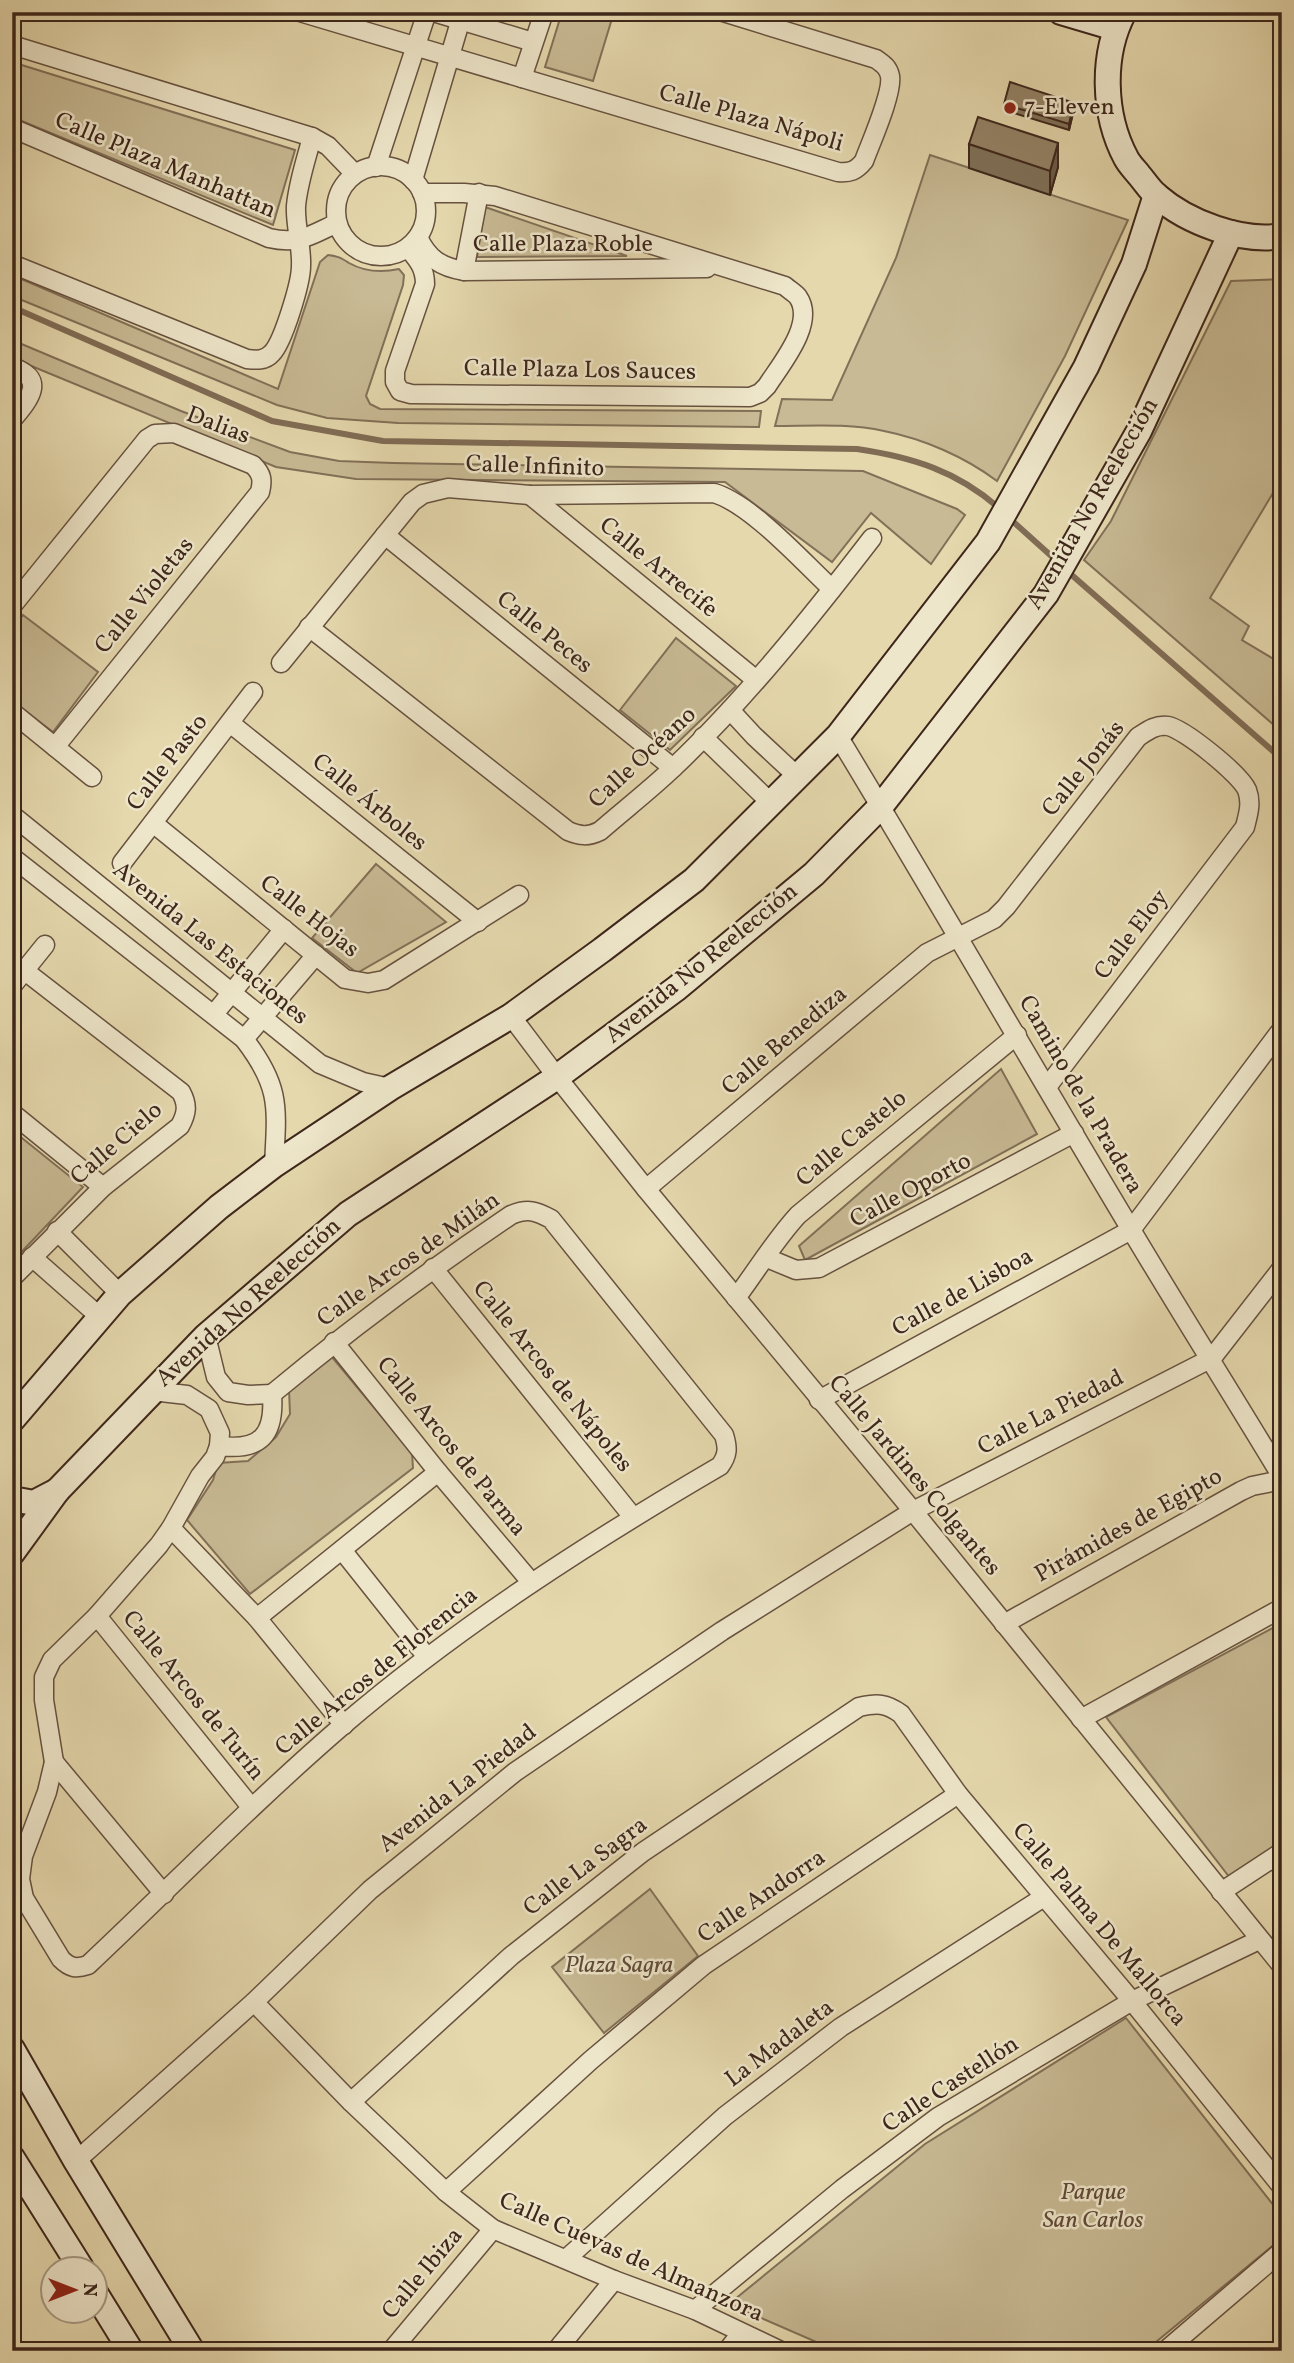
<svg xmlns="http://www.w3.org/2000/svg" width="1294" height="2363" viewBox="0 0 1294 2363" font-family="Vollkorn,serif">
<style>
.green{fill:#c8ba94;stroke:#827058;stroke-width:2}
.lines{fill:none;stroke-linecap:round;stroke-linejoin:round}
.stream{stroke:#806c55;stroke-width:6}
.street-casing{stroke:#675240;stroke-width:21}
.secondary-casing{stroke:#3d261b;stroke-width:28}
.street{stroke:#eee6ca;stroke-width:18}
.secondary{stroke:#eee6ca;stroke-width:24}
.wall{fill:#7f7159;stroke:#3d261b;stroke-width:2}
.shaded-wall{fill:#685c48;stroke:#3d261b;stroke-width:2}
.building{fill:#948367;stroke:#3d261b;stroke-width:2}
.poi-dot{fill:#8f2418;stroke:#eee6ca;stroke-width:2.5}
.labels{text-anchor:middle;dominant-baseline:central;stroke-width:5;stroke-linejoin:round;paint-order:stroke}
.poi-label{font-size:24px;fill:#3d261b;stroke:#eee6ca;text-anchor:start}
.street-label{font-size:24px;fill:#3d261b;stroke:#eee6ca}
.park-label{font-size:24px;font-style:italic;fill:#604b39;stroke:#eee6ca}
</style>
<rect width="100%" height="100%" fill="#e5d8ad"/>
<filter id="stains"><feTurbulence type="fractalNoise" baseFrequency=".00286" numOctaves="4"/><feColorMatrix values="0 0 0 0 .2 0 0 0 0 .09 0 0 0 0 .02 0 0 0 .5 -.17"/></filter>
<radialGradient id="worn" r=".72"><stop offset=".6" stop-color="#630" stop-opacity="0"/><stop offset="1" stop-color="#630" stop-opacity=".3"/></radialGradient>
<g class="green">
<path d="M562,12H614L593,81L545,67Z"/>
<path d="M12,62L295,150L273,225L12,117Z"/>
<path d="M930,155L1128,220L1065,356L997,481C965,457 924,439 884,431C848,423 811,426 775,426L782,399L832,400L896,258Z"/>
<path d="M485,207L627,256L477,257Z"/>
<path d="M328,255C338,256 341,258 349,263C365,272 381,273 399,269L404,275L403,285L366,396L370,404L380,409L761,411L759,427L398,423L327,418L277,405L12,296V275L278,389L320,262Z"/>
<path d="M1282,279V478L1210,598L1249,626L1242,640L1282,664V732L1084,560L1111,521L1231,281Z"/>
<path d="M12,340L181,411L290,452L339,461L393,463L863,471L957,509L965,515L931,564L871,513L832,562L725,482L356,479L276,467L12,358Z"/>
<path d="M23,615L98,672L53,732L12,701V630Z"/>
<path d="M676,638L736,686L670,750L620,710Z"/>
<path d="M376,864L446,922L357,973L312,938Z"/>
<path d="M1001,1069L1037,1134L805,1260L799,1246Z"/>
<path d="M12,1130L83,1187L12,1262Z"/>
<path d="M332,1357L412,1453L413,1468L250,1594L187,1520L213,1480L218,1463L248,1461L276,1437L290,1414L289,1389Z"/>
<path d="M1282,1623V1843L1230,1878L1106,1717Z"/>
<path d="M650,1889L698,1956L604,2033L552,1967Z"/>
<path d="M1126,2018L1282,2216V2238L1145,2351H837L729,2304L925,2144Z"/>
</g>
<g class="lines">
<g class="stream">
<path d="M12,307L272,421L383,441L857,449C912,457 957,471 999,508"/>
<path d="M1009,518L1058,562"/>
<path d="M1066,570L1282,759"/>
</g>
<g class="street-casing">
<g id="street">
<path d="M300,12L838,172C850,173 856,171 864,161C871,142 893,93 890,76C888,67 883,64 876,59L723,12"/>
<path d="M433,12L533,42"/>
<path d="M12,45L312,137L328,146L355,174"/>
<path d="M522,78L544,12"/>
<path d="M12,128L269,238C299,245 311,235 337,223"/>
<circle cx="381" cy="211" r="45"/>
<path d="M376,167L427,12"/>
<path d="M413,180L463,12"/>
<path d="M418,237C428,259 441,267 464,271L707,268"/>
<path d="M408,248C418,260 425,268 425,284L395,371V382L400,391L411,394L750,397L760,393L767,386C781,364 816,323 798,297C795,293 788,289 785,286L495,196L464,193H422"/>
<path d="M12,264L247,359C256,360 265,361 272,353C283,342 301,283 301,266C302,246 295,226 296,206C298,183 306,160 312,137"/>
<path d="M464,271L479,193"/>
<path d="M12,367C48,379 28,401 12,420"/>
<path d="M530,495L755,679"/>
<path d="M385,535L673,768"/>
<path d="M12,606L147,439L155,434L174,433L253,465C262,474 263,480 260,492L55,747"/>
<path d="M309,627L568,831C580,836 588,837 600,831C624,810 650,790 673,768C744,701 812,616 872,538"/>
<path d="M281,663L412,502L423,494L448,488L530,495L714,493C751,504 802,561 832,589"/>
<path d="M730,710L754,736L798,777"/>
<path d="M12,712L92,777"/>
<path d="M230,723L478,922"/>
<path d="M838,736C937,899 1032,1065 1130,1228C1180,1312 1232,1394 1282,1477"/>
<path d="M703,737L772,804"/>
<path d="M12,815L320,1064L363,1082L390,1088"/>
<path d="M153,823L345,979L368,983L384,980L519,895"/>
<path d="M12,857L244,1039C281,1087 277,1107 274,1165"/>
<path d="M122,863L253,692"/>
<path d="M12,986L45,945"/>
<path d="M214,1014L284,929"/>
<path d="M511,1016L557,1077L646,1189L913,1511L1282,1966"/>
<path d="M244,1039L316,955"/>
<path d="M12,1113L103,1187"/>
<path d="M646,1189L927,953L994,919L1006,907L1138,737C1147,731 1156,724 1168,726C1184,729 1240,774 1247,790C1252,803 1248,815 1245,827L1047,1087"/>
<path d="M57,1231L120,1294"/>
<path d="M32,1257L100,1317"/>
<path d="M767,1258L796,1270L819,1268L1074,1133"/>
<path d="M433,1268L633,1517"/>
<path d="M12,1278L103,1187L180,1126C187,1113 188,1105 181,1092L25,971"/>
<path d="M736,1298C757,1270 775,1240 798,1215L1017,1035"/>
<path d="M206,1336L216,1377L228,1392L248,1395L272,1394"/>
<path d="M334,1342L438,1472L531,1582"/>
<path d="M152,1391L187,1395L209,1409L220,1433L219,1446L215,1457L200,1476L171,1528L159,1545L97,1616L52,1660L44,1677V1700L54,1762L47,1792L23,1856L20,1879L24,1898L61,1959C70,1968 76,1969 88,1965C173,1885 254,1802 342,1726C459,1626 588,1543 720,1466C728,1455 728,1448 724,1435L551,1219C536,1211 528,1208 511,1215C428,1271 349,1330 272,1394"/>
<path d="M819,1400L1131,1230L1282,1029"/>
<path d="M219,1446C261,1451 275,1435 272,1394"/>
<path d="M171,1528L257,1618L344,1725"/>
<path d="M342,1550L427,1657"/>
<path d="M97,1616L251,1807"/>
<path d="M257,1618L438,1472"/>
<path d="M1004,1624L1241,1491L1252,1486L1282,1480"/>
<path d="M1081,1719L1282,1608"/>
<path d="M54,1762L164,1894"/>
<path d="M1221,1892L1282,1852"/>
<path d="M254,2002L351,2102L446,2192L493,2229L614,2280L695,2310L781,2351"/>
<path d="M351,2102L511,1956L643,1852L859,1707C877,1703 886,1703 901,1714L958,1794L1132,2001L1282,2187"/>
<path d="M76,2161L254,2002L370,1890L515,1772L722,1631L913,1511L1212,1358L1282,1268"/>
<path d="M446,2192L591,2060L704,1965L958,1794"/>
<path d="M566,2259L725,2116L841,2027L1044,1897"/>
<path d="M695,2310L842,2189L938,2117L1132,2001L1259,1940"/>
<path d="M391,2351L493,2229"/>
<path d="M556,2351L614,2280"/>
<path d="M727,2351L741,2333"/>
<path d="M1165,2351L1282,2251"/>
</g>
</g>
<g class="secondary-casing">
<g id="secondary">
<path d="M1061,12L1115,28"/>
<path d="M1124,12C1101,55 1103,115 1126,158C1129,164 1135,170 1139,175C1145,182 1150,190 1157,196C1187,222 1241,243 1282,236"/>
<path d="M12,1420L120,1294L219,1207L274,1165L390,1088L511,1016L602,950L694,880L838,736L988,542L1086,367L1134,264L1156,195"/>
<path d="M12,1499L34,1503L57,1491"/>
<path d="M12,1553L57,1491L206,1336L348,1214L557,1077L677,988L814,874L881,806L1046,594L1139,431L1231,233"/>
<path d="M12,2049L76,2161L192,2351"/>
<path d="M12,2158L81,2268"/>
<path d="M94,2291L131,2351"/>
</g>
</g>
<use href="#street" class="street"/>
<use href="#secondary" class="secondary"/>
</g>
<g class="wall">
<path d="M1004,104L1074,109L1069,130L1004,110Z"/>
<path d="M969,144L1058,167L1050,195L969,168Z"/>
</g>
<g class="shaded-wall">
<path d="M1074,103V109L1069,130V124Z"/>
<path d="M1058,143V167L1050,195V171Z"/>
</g>
<g class="building">
<path d="M1010,82L1074,103L1069,124L1004,104Z"/>
<path d="M978,117L1058,143L1050,171L969,144Z"/>
</g>
<circle class="poi-dot" cx="1010" cy="108" r="7"/>
<g class="labels">
<g class="poi-label">
<text x="1024" y="108">7-Eleven</text>
</g>
<g class="street-label">
<text transform="translate(751 119) rotate(16)">Calle Plaza Nápoli</text>
<text transform="translate(165 166) rotate(23)">Calle Plaza Manhattan</text>
<text x="563" y="245">Calle Plaza Roble</text>
<text transform="translate(580 371) rotate(1)">Calle Plaza Los Sauces</text>
<text transform="translate(218 426) rotate(21)">Dalias</text>
<text transform="translate(535 467) rotate(2)">Calle Infinito</text>
<text transform="translate(1093 504) rotate(-60)">Avenida No Reelección</text>
<text transform="translate(658 568) rotate(39)">Calle Arrecife</text>
<text transform="translate(145 596) rotate(-51)">Calle Violetas</text>
<text transform="translate(544 633) rotate(39)">Calle Peces</text>
<text transform="translate(643 758) rotate(-43)">Calle Océano</text>
<text transform="translate(168 763) rotate(-52)">Calle Pasto</text>
<text transform="translate(1084 769) rotate(-51)">Calle Jonás</text>
<text transform="translate(369 803) rotate(39)">Calle Árboles</text>
<text transform="translate(309 917) rotate(38)">Calle Hojas</text>
<text transform="translate(1132 935) rotate(-53)">Calle Eloy</text>
<text transform="translate(210 944) rotate(39)">Avenida Las Estaciones</text>
<text transform="translate(702 964) rotate(-39)">Avenida No Reelección</text>
<text transform="translate(785 1041) rotate(-40)">Calle Benediza</text>
<text transform="translate(1080 1095) rotate(60)">Camino de la Pradera</text>
<text transform="translate(852 1139) rotate(-40)">Calle Castelo</text>
<text transform="translate(117 1144) rotate(-41)">Calle Cielo</text>
<text transform="translate(911 1191) rotate(-28)">Calle Oporto</text>
<text transform="translate(409 1260) rotate(-35)">Calle Arcos de Milán</text>
<text transform="translate(963 1293) rotate(-29)">Calle de Lisboa</text>
<text transform="translate(249 1303) rotate(-42)">Avenida No Reelección</text>
<text transform="translate(552 1377) rotate(51)">Calle Arcos de Nápoles</text>
<text transform="translate(1051 1413) rotate(-27)">Calle La Piedad</text>
<text transform="translate(451 1447) rotate(51)">Calle Arcos de Parma</text>
<text transform="translate(914 1476) rotate(50)">Calle Jardines Colgantes</text>
<text transform="translate(1129 1526) rotate(-29)">Pirámides de Egipto</text>
<text transform="translate(377 1672) rotate(-39)">Calle Arcos de Florencia</text>
<text transform="translate(193 1696) rotate(51)">Calle Arcos de Turín</text>
<text transform="translate(458 1789) rotate(-38)">Avenida La Piedad</text>
<text transform="translate(586 1867) rotate(-37)">Calle La Sagra</text>
<text transform="translate(762 1897) rotate(-34)">Calle Andorra</text>
<text transform="translate(1099 1925) rotate(50)">Calle Palma De Mallorca</text>
<text transform="translate(780 2044) rotate(-37)">La Madaleta</text>
<text transform="translate(951 2085) rotate(-33)">Calle Castellón</text>
<text transform="translate(631 2258) rotate(24)">Calle Cuevas de Almanzora</text>
<text transform="translate(423 2274) rotate(-50)">Calle Ibiza</text>
</g>
<g class="park-label">
<text x="619" y="1966">Plaza Sagra</text>
<text x="1093" y="2193">Parque<tspan x="1093" dy="28">San Carlos</tspan></text>
</g>
</g>
<rect width="1294" height="2363" fill="none" stroke="#e5d8ad" stroke-width="42"/>
<rect x="14" y="14" width="1266" height="2335" fill="none" stroke="#3d261b" stroke-width="3.5"/>
<rect x="21" y="21" width="1252" height="2321" fill="none" stroke="#3d261b" stroke-width="2"/>
<g transform="translate(74 2290) rotate(90)"><circle r="33" fill="#eee6ca" stroke="#a79984" stroke-width="2"/>
<path d="M0-5L12 26L0 18L-12 26Z" fill="#8f2418"/>
<text y="-10" font-size="19" font-weight="bold" text-anchor="middle" fill="#3d261b">N</text>
</g>
<rect width="100%" height="100%" filter="url(#stains)"/>
<rect width="100%" height="100%" fill="url(#worn)"/>
</svg>
